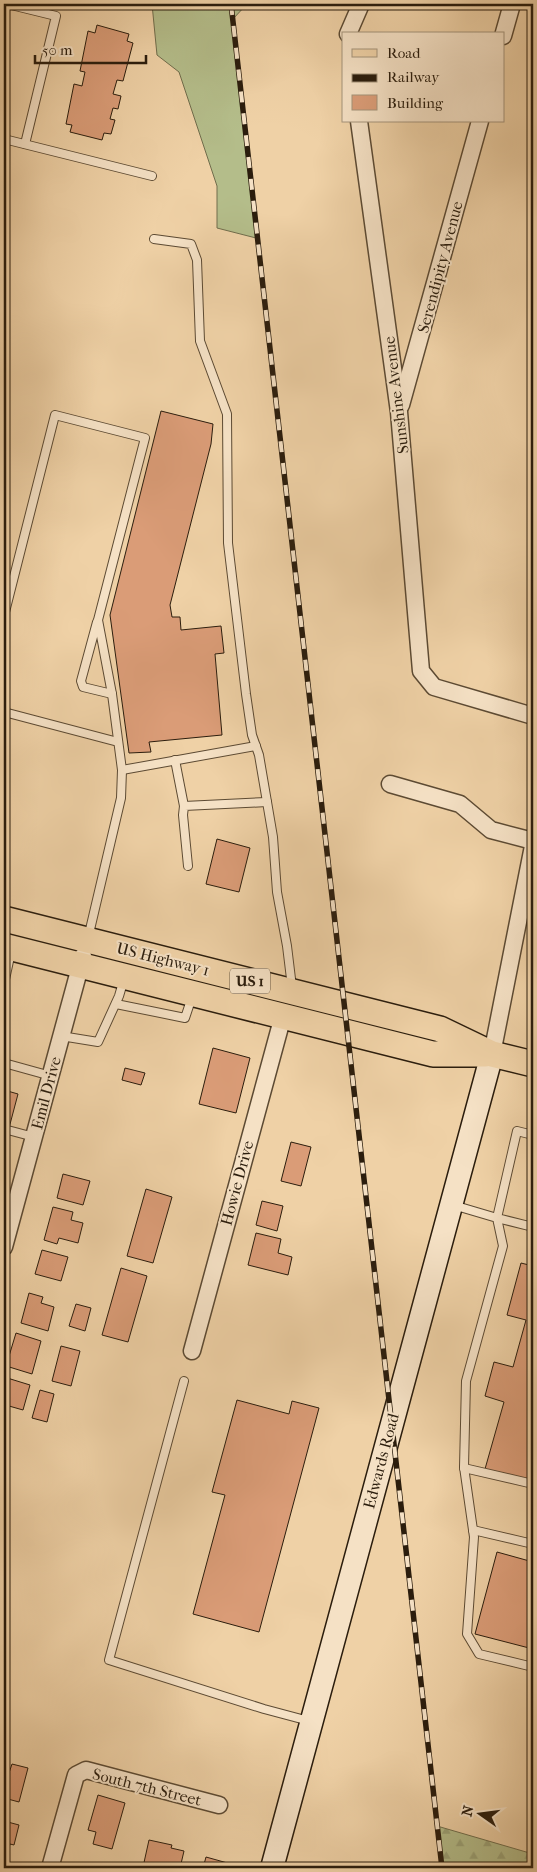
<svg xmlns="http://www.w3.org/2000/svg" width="537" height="1872" viewBox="0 0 537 1872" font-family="'IM FELL French Canon',serif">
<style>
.grass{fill:#b4bd8a;stroke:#706d4c}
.forest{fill:url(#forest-firs);stroke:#706d4c}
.building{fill:#da9c77;stroke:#2b1d0d}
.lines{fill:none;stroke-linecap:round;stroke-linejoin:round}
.service-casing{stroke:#5c4a33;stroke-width:10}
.minor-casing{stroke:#5c4a33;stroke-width:19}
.secondary-casing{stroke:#2b1d0d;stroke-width:25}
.primary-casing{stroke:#2b1d0d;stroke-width:28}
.service{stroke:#f5e1c5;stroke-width:8}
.minor{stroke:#f5e1c5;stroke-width:16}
.secondary{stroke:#f5e1c5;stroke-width:22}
.primary{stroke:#efd1a6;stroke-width:25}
.rail-casing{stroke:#2b1d0d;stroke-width:5.5}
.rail{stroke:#f5e1c5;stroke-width:4;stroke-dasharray:11;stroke-linecap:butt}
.labels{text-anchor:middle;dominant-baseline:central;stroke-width:4;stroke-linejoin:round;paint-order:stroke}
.shield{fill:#f5e1c5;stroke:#685844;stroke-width:1}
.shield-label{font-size:15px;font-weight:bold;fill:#2b1d0d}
.street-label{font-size:16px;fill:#2b1d0d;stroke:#f5e1c5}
</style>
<defs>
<pattern id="forest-firs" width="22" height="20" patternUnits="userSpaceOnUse" patternTransform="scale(1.25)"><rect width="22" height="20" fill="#b4bd8a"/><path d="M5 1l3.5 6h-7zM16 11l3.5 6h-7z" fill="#9ba276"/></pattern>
</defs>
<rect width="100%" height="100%" fill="#efd1a6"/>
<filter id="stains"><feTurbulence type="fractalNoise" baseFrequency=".004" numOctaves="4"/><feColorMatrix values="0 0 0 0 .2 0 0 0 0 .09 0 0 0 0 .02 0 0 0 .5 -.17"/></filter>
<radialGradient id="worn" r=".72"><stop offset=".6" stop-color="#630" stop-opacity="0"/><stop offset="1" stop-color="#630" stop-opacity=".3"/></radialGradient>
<path class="grass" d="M152,4H247L232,20L256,238L217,228V186L179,72L157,55Z"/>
<path class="forest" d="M437,1826L533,1854V1868H442Z"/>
<g class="building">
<path d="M97,25L129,34L127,41L133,43L123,81L117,80L113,94L121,96L118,109L113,108L110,119L115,120L111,134L104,133L102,140L70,132L72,125L66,124L74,84L82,86L85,72L80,71L88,31L95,33Z"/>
<path d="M161,411L213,424L211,444L170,605L172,617H180L181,630L221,626L224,653L215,654L222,735L149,742L151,752L129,753L110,615Z"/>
<path d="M217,839L250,848L239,892L206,884Z"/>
<path d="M213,1048L250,1058L236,1113L199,1104Z"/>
<path d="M125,1068L145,1073L141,1085L122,1080Z"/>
<path d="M4,1090L18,1094L9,1128L4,1127Z"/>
<path d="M291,1142L311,1147L301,1186L281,1181Z"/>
<path d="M63,1174L90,1181L83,1205L57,1198Z"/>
<path d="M146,1189L172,1197L153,1263L127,1256Z"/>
<path d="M262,1201L283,1206L277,1231L256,1225Z"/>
<path d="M53,1207L73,1212L71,1220L83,1223L78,1243L59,1238L57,1244L44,1240Z"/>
<path d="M256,1233L281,1239L278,1253L292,1257L288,1275L248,1265Z"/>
<path d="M42,1250L68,1257L61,1281L35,1274Z"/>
<path d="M521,1263L533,1266V1482L485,1469L504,1402L485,1396L494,1362L513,1367L526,1320L507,1315Z"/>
<path d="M121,1268L147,1276L128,1342L102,1335Z"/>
<path d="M29,1293L43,1297L41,1303L54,1307L48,1331L21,1323Z"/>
<path d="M76,1304L91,1308L85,1331L69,1326Z"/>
<path d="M16,1333L41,1341L32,1374L6,1366Z"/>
<path d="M61,1346L80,1351L71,1386L52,1381Z"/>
<path d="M4,1377L30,1385L23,1410L9,1406L7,1412L4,1411Z"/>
<path d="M40,1390L54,1394L47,1422L32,1418Z"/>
<path d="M237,1400L289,1414L292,1401L319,1408L259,1632L193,1614L225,1495L212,1492Z"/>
<path d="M497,1552L533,1562V1649L475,1634Z"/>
<path d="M12,1764L28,1768L19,1802L4,1798L6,1789L4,1788V1774L8,1776Z"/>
<path d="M98,1795L125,1803L112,1849L93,1844L96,1832L88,1830Z"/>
<path d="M4,1821L19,1825L14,1845L10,1844L7,1855L4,1854Z"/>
<path d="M149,1840L172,1845L171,1848L184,1851L180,1868L143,1867Z"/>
<path d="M206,1857L231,1864L230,1868H203Z"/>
</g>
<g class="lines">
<g class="service-casing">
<g id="service">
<path d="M7,4L56,16L25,144"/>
<path d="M4,139L152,176"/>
<path d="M154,239L191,244L197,260L200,341L227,414L228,543L246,694L252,735L259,755L273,837L277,892L287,946L292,987"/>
<path d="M4,616L55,415L145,438L98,620L112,694L122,770L121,798L88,938"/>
<path d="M97,622L81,681L83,687L112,694"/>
<path d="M4,712L118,742"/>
<path d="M175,760L184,806"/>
<path d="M122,770L256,746"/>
<path d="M188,866L183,815L184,806L267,802"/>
<path d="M4,984L11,952"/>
<path d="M116,1004L185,1018L192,997"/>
<path d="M61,1036L98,1042L119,996L124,979"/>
<path d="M4,1063L51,1076"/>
<path d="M4,1129L34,1137"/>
<path d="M533,1135L517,1131L497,1218L533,1227"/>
<path d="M453,1205L497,1218L503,1246L466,1381L464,1467L474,1537L467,1634L479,1654L533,1667"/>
<path d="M184,1381L109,1660L264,1709L309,1721"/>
<path d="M464,1468L533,1484"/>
<path d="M473,1530L533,1544"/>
</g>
</g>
<g class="minor-casing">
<g id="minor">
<path d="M348,34L361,4"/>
<path d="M503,36L512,4"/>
<path d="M359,121L399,412L421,671L434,687L533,716"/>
<path d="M401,405L480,121"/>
<path d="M390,784L460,804L491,830L533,841"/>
<path d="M492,1054L533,846"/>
<path d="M4,1247L83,956"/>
<path d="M192,1351L283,1016"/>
<path d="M50,1868L76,1775L86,1770L219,1805"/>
</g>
</g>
<g class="secondary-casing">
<path id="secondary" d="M272,1868L492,1054"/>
</g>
<g class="primary-casing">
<g id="primary">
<path d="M4,919L440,1029L492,1054L533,1064"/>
<path d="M4,946L433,1054H485"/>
</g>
</g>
<use href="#service" class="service"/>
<use href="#minor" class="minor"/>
<use href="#secondary" class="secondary"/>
<use href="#primary" class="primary"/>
<g class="rail-casing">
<path id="rail" d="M231,4L442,1868"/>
</g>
<use href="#rail" class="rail"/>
</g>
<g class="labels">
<rect class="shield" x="230" y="968.5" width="40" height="25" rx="4"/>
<g class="shield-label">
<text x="250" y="981">US 1</text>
</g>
<g class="street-label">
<text transform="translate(440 267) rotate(-75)">Serendipity Avenue</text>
<text transform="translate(396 395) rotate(-97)">Sunshine Avenue</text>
<text transform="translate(163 959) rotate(14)">US Highway 1</text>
<text transform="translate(46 1093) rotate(-75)">Emil Drive</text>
<text transform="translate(237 1183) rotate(-75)">Howie Drive</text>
<text transform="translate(381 1461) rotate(-75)">Edwards Road</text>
<text transform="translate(147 1787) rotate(14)">South 7th Street</text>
</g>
</g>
<rect width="537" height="1872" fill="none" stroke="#efd1a6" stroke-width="20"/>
<rect x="5" y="5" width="527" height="1862" fill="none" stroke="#2b1d0d" stroke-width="2.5"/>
<rect x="10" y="10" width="517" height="1852" fill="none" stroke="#2b1d0d"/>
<rect x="342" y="32" width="162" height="90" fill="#f5e1c5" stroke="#a4937b"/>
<rect x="352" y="49" width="25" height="8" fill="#efd1a6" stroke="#a4937b"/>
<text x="387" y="58" font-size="15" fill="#2b1d0d">Road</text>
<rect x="352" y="74" width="25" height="8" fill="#2b1d0d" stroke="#a4937b"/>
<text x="387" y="82" font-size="15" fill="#2b1d0d">Railway</text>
<rect x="352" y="95" width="25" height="15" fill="#da9c77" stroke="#a4937b"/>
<text x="387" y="108" font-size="15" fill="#2b1d0d">Building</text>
<g transform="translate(480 1814) rotate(284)" stroke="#f5e1c5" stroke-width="4" paint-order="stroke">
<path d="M0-4L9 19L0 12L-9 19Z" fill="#2b1d0d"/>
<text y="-8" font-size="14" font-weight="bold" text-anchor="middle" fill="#2b1d0d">N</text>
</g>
<path d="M35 55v8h111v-8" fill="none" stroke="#2b1d0d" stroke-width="2.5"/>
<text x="42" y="55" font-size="15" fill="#2b1d0d" stroke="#f5e1c5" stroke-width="4" paint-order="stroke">50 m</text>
<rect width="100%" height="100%" filter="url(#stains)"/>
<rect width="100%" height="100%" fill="url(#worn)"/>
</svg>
